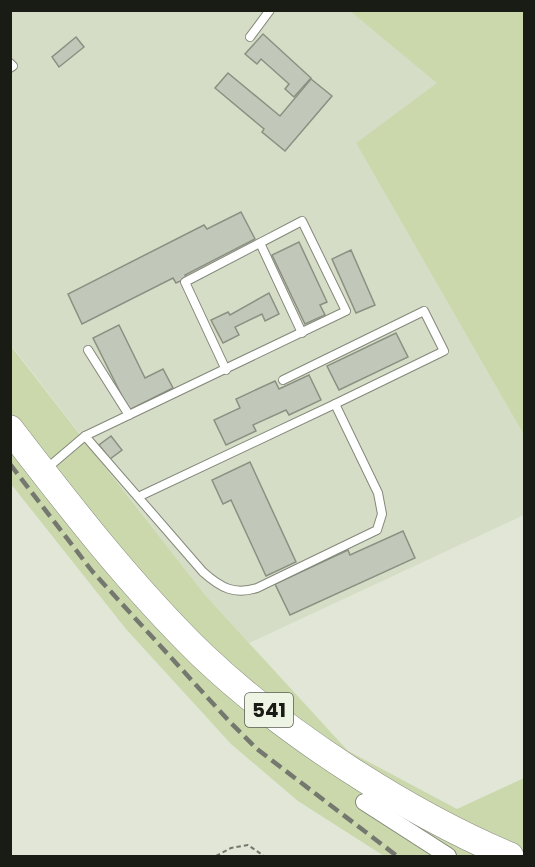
<svg xmlns="http://www.w3.org/2000/svg" width="535" height="867" viewBox="0 0 535 867" font-family="Poppins,sans-serif">
<style>
.built{fill:#d5ddc6}
.green{fill:#cad8ac}
.building{fill:#c2c8b9;stroke:#8b9082;stroke-width:1.5}
.lines{fill:none;stroke-linecap:round;stroke-linejoin:round}
.service-casing{stroke:#83887a;stroke-width:10}
.minor-casing{stroke:#83887a;stroke-width:18}
.primary-casing{stroke:#83887a;stroke-width:28}
.path{stroke:#74776d;stroke-width:2;stroke-dasharray:4.5 3;stroke-linecap:butt}
.service{stroke:#fff;stroke-width:8}
.minor{stroke:#fff;stroke-width:16}
.primary{stroke:#fff;stroke-width:27}
.rail{stroke:#75786e;stroke-width:4.5;stroke-dasharray:12 6;stroke-linecap:butt}
.labels{text-anchor:middle;dominant-baseline:central;stroke-width:4.5;stroke-linejoin:round;paint-order:stroke}
.shield{fill:#eef4e4;stroke:#595c53;stroke-width:1.5}
.shield-label{font-size:20px;font-weight:bold;fill:#191b15}
</style>
<rect width="100%" height="100%" fill="#e1e6d7"/>
<path class="built" d="M11,11H350L438,83L356,143L524,435V515L249,643L205,595L11,345Z"/>
<g class="green">
<path d="M350,11H524V435L356,143L437,83Z"/>
<path d="M10,345L205,595L348,751L457,809L524,778V856H384L298,801L231,744L126,629L11,484Z"/>
</g>
<g class="building">
<path d="M263,34L311,78L294,97L285,89L289,84L261,59L257,64L245,54Z"/>
<path d="M76,37L84,47L59,67L52,57Z"/>
<path d="M228,73L280,116L311,79L332,96L285,151L262,132L264,129L215,88Z"/>
<path d="M241,212L255,239L185,275L187,278L176,283L173,278L82,324L68,294L204,225L207,229Z"/>
<path d="M299,242L327,302L320,305L325,315L305,324L272,255Z"/>
<path d="M351,250L375,305L356,313L332,259Z"/>
<path d="M269,293L279,314L265,321L262,314L235,327L239,335L223,343L211,320L228,312L230,315Z"/>
<path d="M119,325L145,378L163,369L173,388L129,410L93,338Z"/>
<path d="M396,333L408,357L339,390L327,366Z"/>
<path d="M309,375L321,400L289,415L286,410L253,425L256,431L226,445L214,420L240,408L236,399L275,381L279,389Z"/>
<path d="M111,436L122,450L110,459L99,445Z"/>
<path d="M250,462L296,562L266,576L231,500L223,504L212,480Z"/>
<path d="M403,531L415,558L290,615L275,584L348,550L350,555Z"/>
</g>
<g class="lines">
<g class="service-casing">
<g id="service">
<path d="M250,37L270,10"/>
<path d="M10,63L13,66L10,68"/>
<path d="M260,243L302,333"/>
<path d="M88,350L129,415"/>
<path d="M283,380L424,311L444,351L335,404"/>
<path d="M85,436L346,311L302,221L185,282L226,370"/>
<path d="M45,470L85,436L203,572C221,588 234,595 257,588L377,530L382,514L378,493L335,404L138,497"/>
</g>
</g>
<g class="minor-casing">
<path id="minor" d="M364,802L448,856"/>
</g>
<g class="primary-casing">
<path id="primary" d="M10,429C70,507 131,586 202,655C284,733 406,812 510,856"/>
</g>
<path class="path" d="M216,856L231,848L248,845L264,856"/>
<use href="#service" class="service"/>
<use href="#minor" class="minor"/>
<use href="#primary" class="primary"/>
<path class="rail" d="M10,464L92,571L228,720L257,749L397,856"/>
</g>
<g class="labels">
<rect class="shield" x="245" y="693" width="48" height="34" rx="4.5"/>
<g class="shield-label">
<text x="269" y="710">541</text>
</g>
</g>
<rect width="535" height="867" fill="none" stroke="#191b15" stroke-width="24"/>
</svg>
